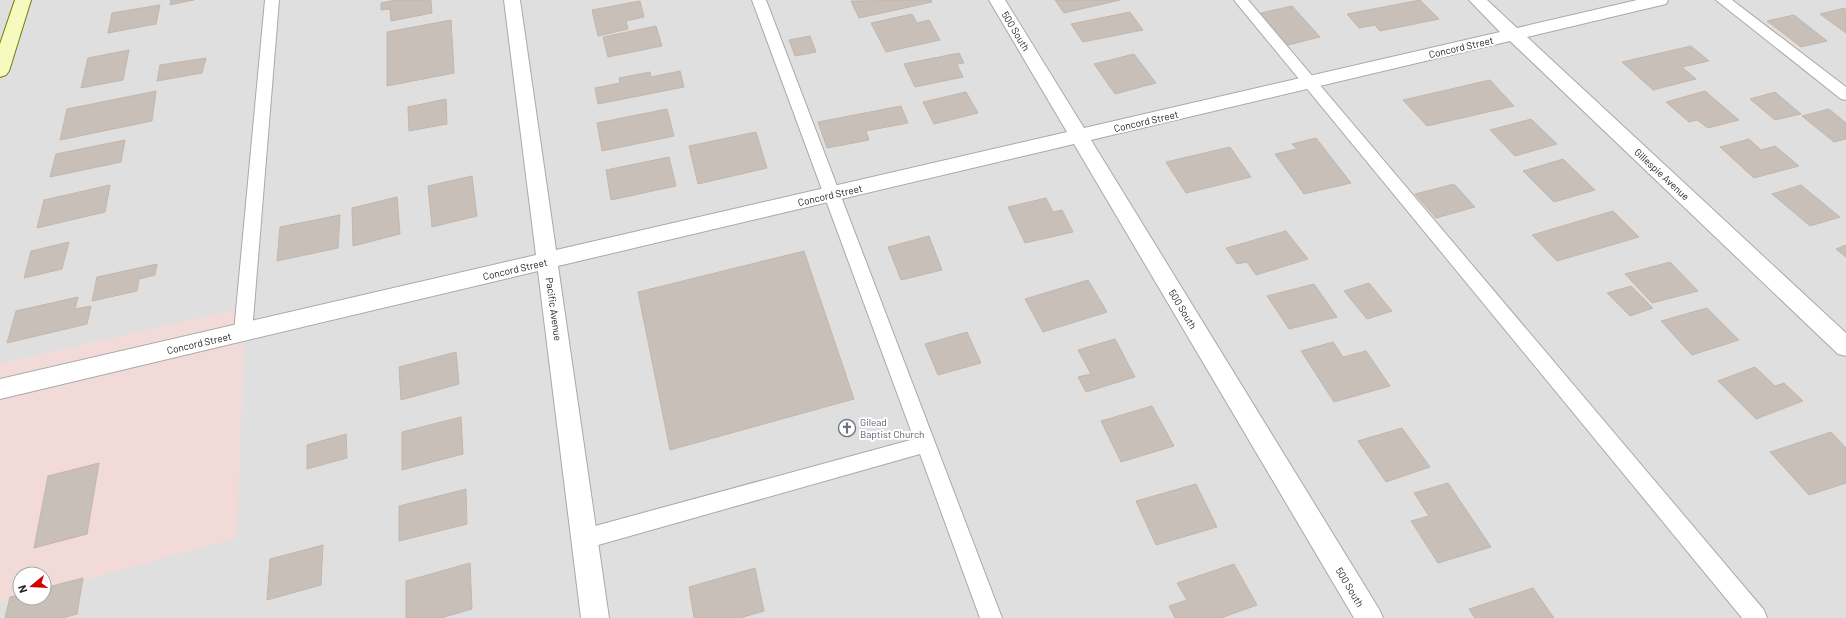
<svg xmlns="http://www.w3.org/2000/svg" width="1846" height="618" viewBox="0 0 1846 618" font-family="Barlow,sans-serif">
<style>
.residential{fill:#e0dfdf}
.commercial{fill:#f2dad9}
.building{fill:#c7bfb8;stroke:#c4b6ab}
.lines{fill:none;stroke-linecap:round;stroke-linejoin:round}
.service-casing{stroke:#a9a9a9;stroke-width:2}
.minor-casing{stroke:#a9a9a9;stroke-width:2}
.secondary-casing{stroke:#707d05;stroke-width:2}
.service{fill:#fff;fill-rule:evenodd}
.minor{fill:#fff;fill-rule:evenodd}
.secondary{fill:#f7fabf;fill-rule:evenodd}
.labels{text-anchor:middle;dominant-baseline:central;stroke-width:4;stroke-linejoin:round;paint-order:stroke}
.street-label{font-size:10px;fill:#222;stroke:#fff}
.worship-label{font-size:10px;fill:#5b616d;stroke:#fff;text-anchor:start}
</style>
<rect width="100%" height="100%" fill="#f2efe9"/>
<path class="residential" d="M0,0H1846V618H0V603L20,597L44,598L245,308L0,364Z"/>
<path class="commercial" d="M245,307L237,538L44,591V574H20V597L0,603V364Z"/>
<g class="building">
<path d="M171,0H194L170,5Z"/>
<path d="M396,0H431L432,13L391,21L390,9L381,10V3Z"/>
<path d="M931,0L932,2L859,18L851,1Z"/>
<path d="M1055,0H1120L1064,13Z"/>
<path d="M1420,0L1439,19L1380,31L1375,25L1359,28L1347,14Z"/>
<path d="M640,1L644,17L626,21L628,29L598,36L592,10Z"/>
<path d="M160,5L156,24L108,33L112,13Z"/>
<path d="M1292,6L1320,37L1288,45L1261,13Z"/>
<path d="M1845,8L1846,33L1820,14Z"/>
<path d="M1130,12L1143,30L1083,42L1071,24Z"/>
<path d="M912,14L917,23L929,20L940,40L886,52L871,23Z"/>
<path d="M1794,15L1827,41L1801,47L1767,21Z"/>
<path d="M451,20L454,73L387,86V32Z"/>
<path d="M656,26L662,46L608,57L603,37Z"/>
<path d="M810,36L816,52L795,56L789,40Z"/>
<path d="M1691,46L1709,61L1682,67L1696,79L1653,90L1622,62Z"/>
<path d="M129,50L123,80L81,88L88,58Z"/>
<path d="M959,53L964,63L957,64L963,77L915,87L904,64Z"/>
<path d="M1134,54L1156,83L1115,94L1094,64Z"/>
<path d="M206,58L202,73L157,81L160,65Z"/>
<path d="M680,71L684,87L598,104L595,88L620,83L619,78L650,72L651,77Z"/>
<path d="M1490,80L1514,106L1427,126L1403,100Z"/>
<path d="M156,91L152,121L60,140L67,109Z"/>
<path d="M1705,91L1739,120L1708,128L1697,120L1689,122L1666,102Z"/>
<path d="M966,92L978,113L934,124L923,102Z"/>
<path d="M1775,92L1801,114L1775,120L1750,99Z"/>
<path d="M446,99L447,124L409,131L408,107Z"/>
<path d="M901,106L908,123L866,131L869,140L827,148L818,122Z"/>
<path d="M667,109L674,136L602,151L597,123Z"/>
<path d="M1829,109L1846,123V139L1834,142L1802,116Z"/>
<path d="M1531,119L1557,144L1515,156L1490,130Z"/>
<path d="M756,132L767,168L698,184L689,146Z"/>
<path d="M1316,138L1351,183L1304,194L1275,154L1297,149L1292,144Z"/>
<path d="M1749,139L1761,150L1775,146L1799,166L1754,178L1720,147Z"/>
<path d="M125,140L121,162L50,177L56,154Z"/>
<path d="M1230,147L1251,177L1186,193L1166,162Z"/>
<path d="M669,157L676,186L611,200L606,170Z"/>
<path d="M1563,159L1595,190L1554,202L1523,171Z"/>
<path d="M472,176L477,216L432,227L428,186Z"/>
<path d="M1454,184L1475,207L1436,218L1415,194Z"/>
<path d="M110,185L105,212L37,228L44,200Z"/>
<path d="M1801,185L1840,217L1810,226L1772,194Z"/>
<path d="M397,197L400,234L353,246L352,208Z"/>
<path d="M1046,198L1053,212L1062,210L1073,232L1025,243L1008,207Z"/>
<path d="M1613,211L1639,237L1557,261L1532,235Z"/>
<path d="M340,215L338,248L277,261L280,227Z"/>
<path d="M1286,231L1308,259L1256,275L1247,262L1237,264L1226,248Z"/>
<path d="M929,236L942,270L901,280L888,247Z"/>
<path d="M69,242L62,269L24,278L31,251Z"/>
<path d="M1846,245V257L1836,249Z"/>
<path d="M804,251L854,399L670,450L638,292Z"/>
<path d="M1670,262L1698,291L1652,303L1625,274Z"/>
<path d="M157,264L155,275L139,279L137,291L92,301L97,277Z"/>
<path d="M1088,280L1107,312L1043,332L1025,299Z"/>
<path d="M1369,283L1392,311L1367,319L1344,291Z"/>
<path d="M1314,284L1337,317L1289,329L1267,296Z"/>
<path d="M1631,286L1653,308L1630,316L1607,293Z"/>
<path d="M78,297L75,309L91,306L87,324L7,343L16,311Z"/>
<path d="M1707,308L1739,340L1692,355L1661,321Z"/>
<path d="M967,332L981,363L938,375L925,344Z"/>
<path d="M1115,339L1135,377L1086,392L1078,377L1091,374L1078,350Z"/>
<path d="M1333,342L1343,357L1366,351L1390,386L1334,402L1301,351Z"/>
<path d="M456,352L459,384L401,400L399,367Z"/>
<path d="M1755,367L1775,386L1784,383L1803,401L1756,419L1718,381Z"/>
<path d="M1152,406L1174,446L1121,462L1101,421Z"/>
<path d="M461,417L463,454L402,470V432Z"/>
<path d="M1402,428L1430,467L1386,482L1358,441Z"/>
<path d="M1831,432L1846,448V483L1809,495L1770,452Z"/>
<path d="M346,434L347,458L307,469V445Z"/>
<path d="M99,463L87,534L34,548L48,476Z"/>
<path d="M1448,483L1491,547L1438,563L1411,521L1429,516L1414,493Z"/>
<path d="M1196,484L1217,527L1156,545L1136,501Z"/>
<path d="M466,489L467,524L399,541V506Z"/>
<path d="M323,545L321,585L267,600L270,559Z"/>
<path d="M470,563L472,609L441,618H406V581Z"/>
<path d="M1234,564L1257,605L1221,618H1175L1169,606L1187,600L1177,583Z"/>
<path d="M755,568L764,611L740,618H694L689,587Z"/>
<path d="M83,578L77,614L63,618H5L10,597L20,595V598H44V588Z"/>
<path d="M1533,588L1554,618H1475L1469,609Z"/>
</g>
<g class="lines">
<g class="service-casing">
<g id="service">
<path d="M265,0H279L252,332L249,337L243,339L237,337L234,332Z"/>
<path d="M752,0H766L1002,618H980L920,454L584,549L577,546L573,539L577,532L584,529L914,439Z"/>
<path d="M1234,0H1248L1764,610L1767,618H1742Z"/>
<path d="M1716,0H1732L1846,87V100L1841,99Z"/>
</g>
</g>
<g class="minor-casing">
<path id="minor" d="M504,0H520L556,250L1067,132L989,0H1005L1084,128L1500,32L1469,0H1487L1517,28L1637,0H1668L1666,4L1527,37L1846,333V356L1838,354L1510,41L1091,140L1379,609L1383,618H1354L1074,144L558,266L609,618H581L538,271L0,399V379L536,255Z"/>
</g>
<g class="secondary-casing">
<path id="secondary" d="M15,0H31L9,71L6,75L0,77V44Z"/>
</g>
<use href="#service" class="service"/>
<use href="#minor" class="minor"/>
<use href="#secondary" class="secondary"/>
</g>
<defs>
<g id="church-ring" transform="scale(0.9)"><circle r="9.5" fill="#fff" stroke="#6b7280" stroke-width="1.5"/><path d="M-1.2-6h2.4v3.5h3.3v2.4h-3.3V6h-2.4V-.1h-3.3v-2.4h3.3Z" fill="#6b7280"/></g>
</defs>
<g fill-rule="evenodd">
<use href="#church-ring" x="847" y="428"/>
</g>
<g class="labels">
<g class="street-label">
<text transform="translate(1016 31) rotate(59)">500 South</text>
<text transform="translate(1461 47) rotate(-13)">Concord Street</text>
<text transform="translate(1146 121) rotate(-13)">Concord Street</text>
<text transform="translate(1662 174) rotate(43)">Gillespie Avenue</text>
<text transform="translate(830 195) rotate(-13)">Concord Street</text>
<text transform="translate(515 269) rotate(-13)">Concord Street</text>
<text transform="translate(554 309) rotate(82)">Pacific Avenue</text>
<text transform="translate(1183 309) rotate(59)">500 South</text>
<text transform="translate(199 343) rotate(-13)">Concord Street</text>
<text transform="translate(1350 587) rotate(59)">500 South</text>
</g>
<g class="worship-label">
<text x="860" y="422">Gilead<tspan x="860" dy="12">Baptist Church</tspan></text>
</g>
</g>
<g transform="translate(32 586) rotate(252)"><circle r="19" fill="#ffffff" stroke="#a7a7a7"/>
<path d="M0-3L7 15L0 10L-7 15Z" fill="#d40000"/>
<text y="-6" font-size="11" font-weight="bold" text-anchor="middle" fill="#222222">N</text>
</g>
</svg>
